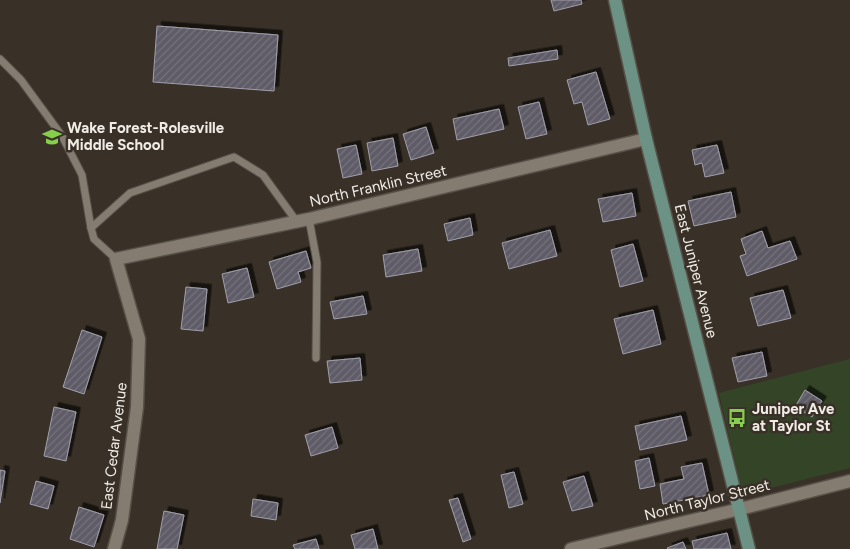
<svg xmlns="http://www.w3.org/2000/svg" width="850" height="549" viewBox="0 0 850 549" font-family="Figtree,sans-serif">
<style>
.green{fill:#344527}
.building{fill:url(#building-hatch);stroke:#a19fac;filter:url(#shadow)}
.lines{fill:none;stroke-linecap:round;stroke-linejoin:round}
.lane-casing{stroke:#565047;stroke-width:9}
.street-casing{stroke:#565047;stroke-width:15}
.secondary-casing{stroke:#565047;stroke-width:15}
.lane{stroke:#857c71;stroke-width:7}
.street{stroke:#857c71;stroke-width:12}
.secondary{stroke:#6c9286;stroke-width:12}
.labels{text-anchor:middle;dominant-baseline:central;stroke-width:5;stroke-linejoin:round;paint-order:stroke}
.poi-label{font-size:15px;font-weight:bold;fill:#f0ebe5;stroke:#393128;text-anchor:start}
.street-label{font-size:15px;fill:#f0ebe5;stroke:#393128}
</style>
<defs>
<pattern id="building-hatch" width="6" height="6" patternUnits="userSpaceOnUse" patternTransform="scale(1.25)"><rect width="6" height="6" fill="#5e5b67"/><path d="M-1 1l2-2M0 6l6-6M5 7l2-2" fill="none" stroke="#75737d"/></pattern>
<filter id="shadow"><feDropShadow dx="4.5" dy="-4.5" stdDeviation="0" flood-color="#0009"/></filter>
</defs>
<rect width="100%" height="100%" fill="#393128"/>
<path class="green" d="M850,359V468L743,495L719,393Z"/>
<g class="building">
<path d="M551,0H581L582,4L554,11Z"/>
<path d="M157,26L278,35L274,91L153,82Z"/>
<path d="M557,50L558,59L509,66L508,58Z"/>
<path d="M596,72L610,119L588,125L582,102L574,104L567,80Z"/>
<path d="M539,102L547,134L526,139L518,107Z"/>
<path d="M499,109L504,129L457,140L453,119Z"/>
<path d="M426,127L434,153L411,160L403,134Z"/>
<path d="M393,138L398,166L372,171L367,143Z"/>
<path d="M356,145L362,174L343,178L337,149Z"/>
<path d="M717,145L724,173L705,177L702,163L695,165L692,150Z"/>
<path d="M731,192L736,217L694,226L688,201Z"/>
<path d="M632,193L636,216L603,222L598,199Z"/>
<path d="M470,218L473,235L448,241L444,224Z"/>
<path d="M550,230L557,256L509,269L502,243Z"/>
<path d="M762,231L768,248L790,241L797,259L747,276L740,256L746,254L741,239Z"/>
<path d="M633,244L643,281L620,287L611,250Z"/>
<path d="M418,249L422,271L386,277L383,255Z"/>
<path d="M306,251L311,268L298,272L301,282L277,289L269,262Z"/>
<path d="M247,268L254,297L228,303L222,274Z"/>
<path d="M186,287L207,289L203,331L181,329Z"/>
<path d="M783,290L791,318L758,326L750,298Z"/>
<path d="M363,296L367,314L334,319L330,302Z"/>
<path d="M653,310L661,344L623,354L614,319Z"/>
<path d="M82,330L102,337L84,394L63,387Z"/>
<path d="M762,352L767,376L738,382L732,358Z"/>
<path d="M360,358L362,380L330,383L327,361Z"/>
<path d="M805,390L822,401L812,417L795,407Z"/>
<path d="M54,407L76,412L66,461L44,456Z"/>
<path d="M681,416L687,440L640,450L635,426Z"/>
<path d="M332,427L338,448L311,456L305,435Z"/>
<path d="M649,458L655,486L640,489L635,461Z"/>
<path d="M702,463L709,495L663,504L660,484L684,479L681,467Z"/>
<path d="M0,470L5,471L0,503Z"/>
<path d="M514,472L523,504L509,508L501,475Z"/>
<path d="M584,476L593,506L572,511L563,482Z"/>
<path d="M36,481L54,486L48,509L30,504Z"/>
<path d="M458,498L471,539L463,542L449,500Z"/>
<path d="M253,499L278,503L276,520L251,516Z"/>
<path d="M79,507L104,515L94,547L70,539Z"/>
<path d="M164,511L184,515L177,549H157Z"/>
<path d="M373,529L378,549H355L351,535Z"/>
<path d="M727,533L731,549H694L692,541Z"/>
<path d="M316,539L319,549H295L293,545Z"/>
<path d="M683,542L686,549H668L667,548Z"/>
</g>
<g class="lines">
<g class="lane-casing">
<g id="lane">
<path d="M0,59L21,80L62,136L82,175L91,228"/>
<path d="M309,219L317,262L316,358"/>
<path d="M116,259L94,239L91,228L130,193L234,157L263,175L297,222"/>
</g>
</g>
<g class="street-casing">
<g id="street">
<path d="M114,549L122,520L137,407L139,339L116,259L309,219L646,139"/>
<path d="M571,549L740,509L850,481"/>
</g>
</g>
<g class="secondary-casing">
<path id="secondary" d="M615,0L646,139L749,549"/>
</g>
<use href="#lane" class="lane"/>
<use href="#street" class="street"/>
<use href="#secondary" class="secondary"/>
</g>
<defs>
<g id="school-bare" transform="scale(1.5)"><path d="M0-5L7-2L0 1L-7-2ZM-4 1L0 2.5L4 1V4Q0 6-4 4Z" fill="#85cf4c" stroke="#393128" stroke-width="2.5" paint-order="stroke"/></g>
<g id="bus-bare" transform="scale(1.5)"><path d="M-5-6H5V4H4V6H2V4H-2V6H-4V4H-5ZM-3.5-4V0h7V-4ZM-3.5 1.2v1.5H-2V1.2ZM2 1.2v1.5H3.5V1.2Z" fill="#85cf4c" stroke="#393128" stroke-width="2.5" paint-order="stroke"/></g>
</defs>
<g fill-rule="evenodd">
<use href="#school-bare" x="52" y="137"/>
<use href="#bus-bare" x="737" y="418"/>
</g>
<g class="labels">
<g class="poi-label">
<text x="67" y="128">Wake Forest-Rolesville<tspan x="67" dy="17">Middle School</tspan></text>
<text x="752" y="409">Juniper Ave<tspan x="752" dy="17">at Taylor St</tspan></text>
</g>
<g class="street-label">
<text transform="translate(378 186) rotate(-13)">North Franklin Street</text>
<text transform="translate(696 271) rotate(76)">East Juniper Avenue</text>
<text transform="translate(114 446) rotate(-83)">East Cedar Avenue</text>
<text transform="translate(707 500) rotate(-14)">North Taylor Street</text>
</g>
</g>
</svg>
